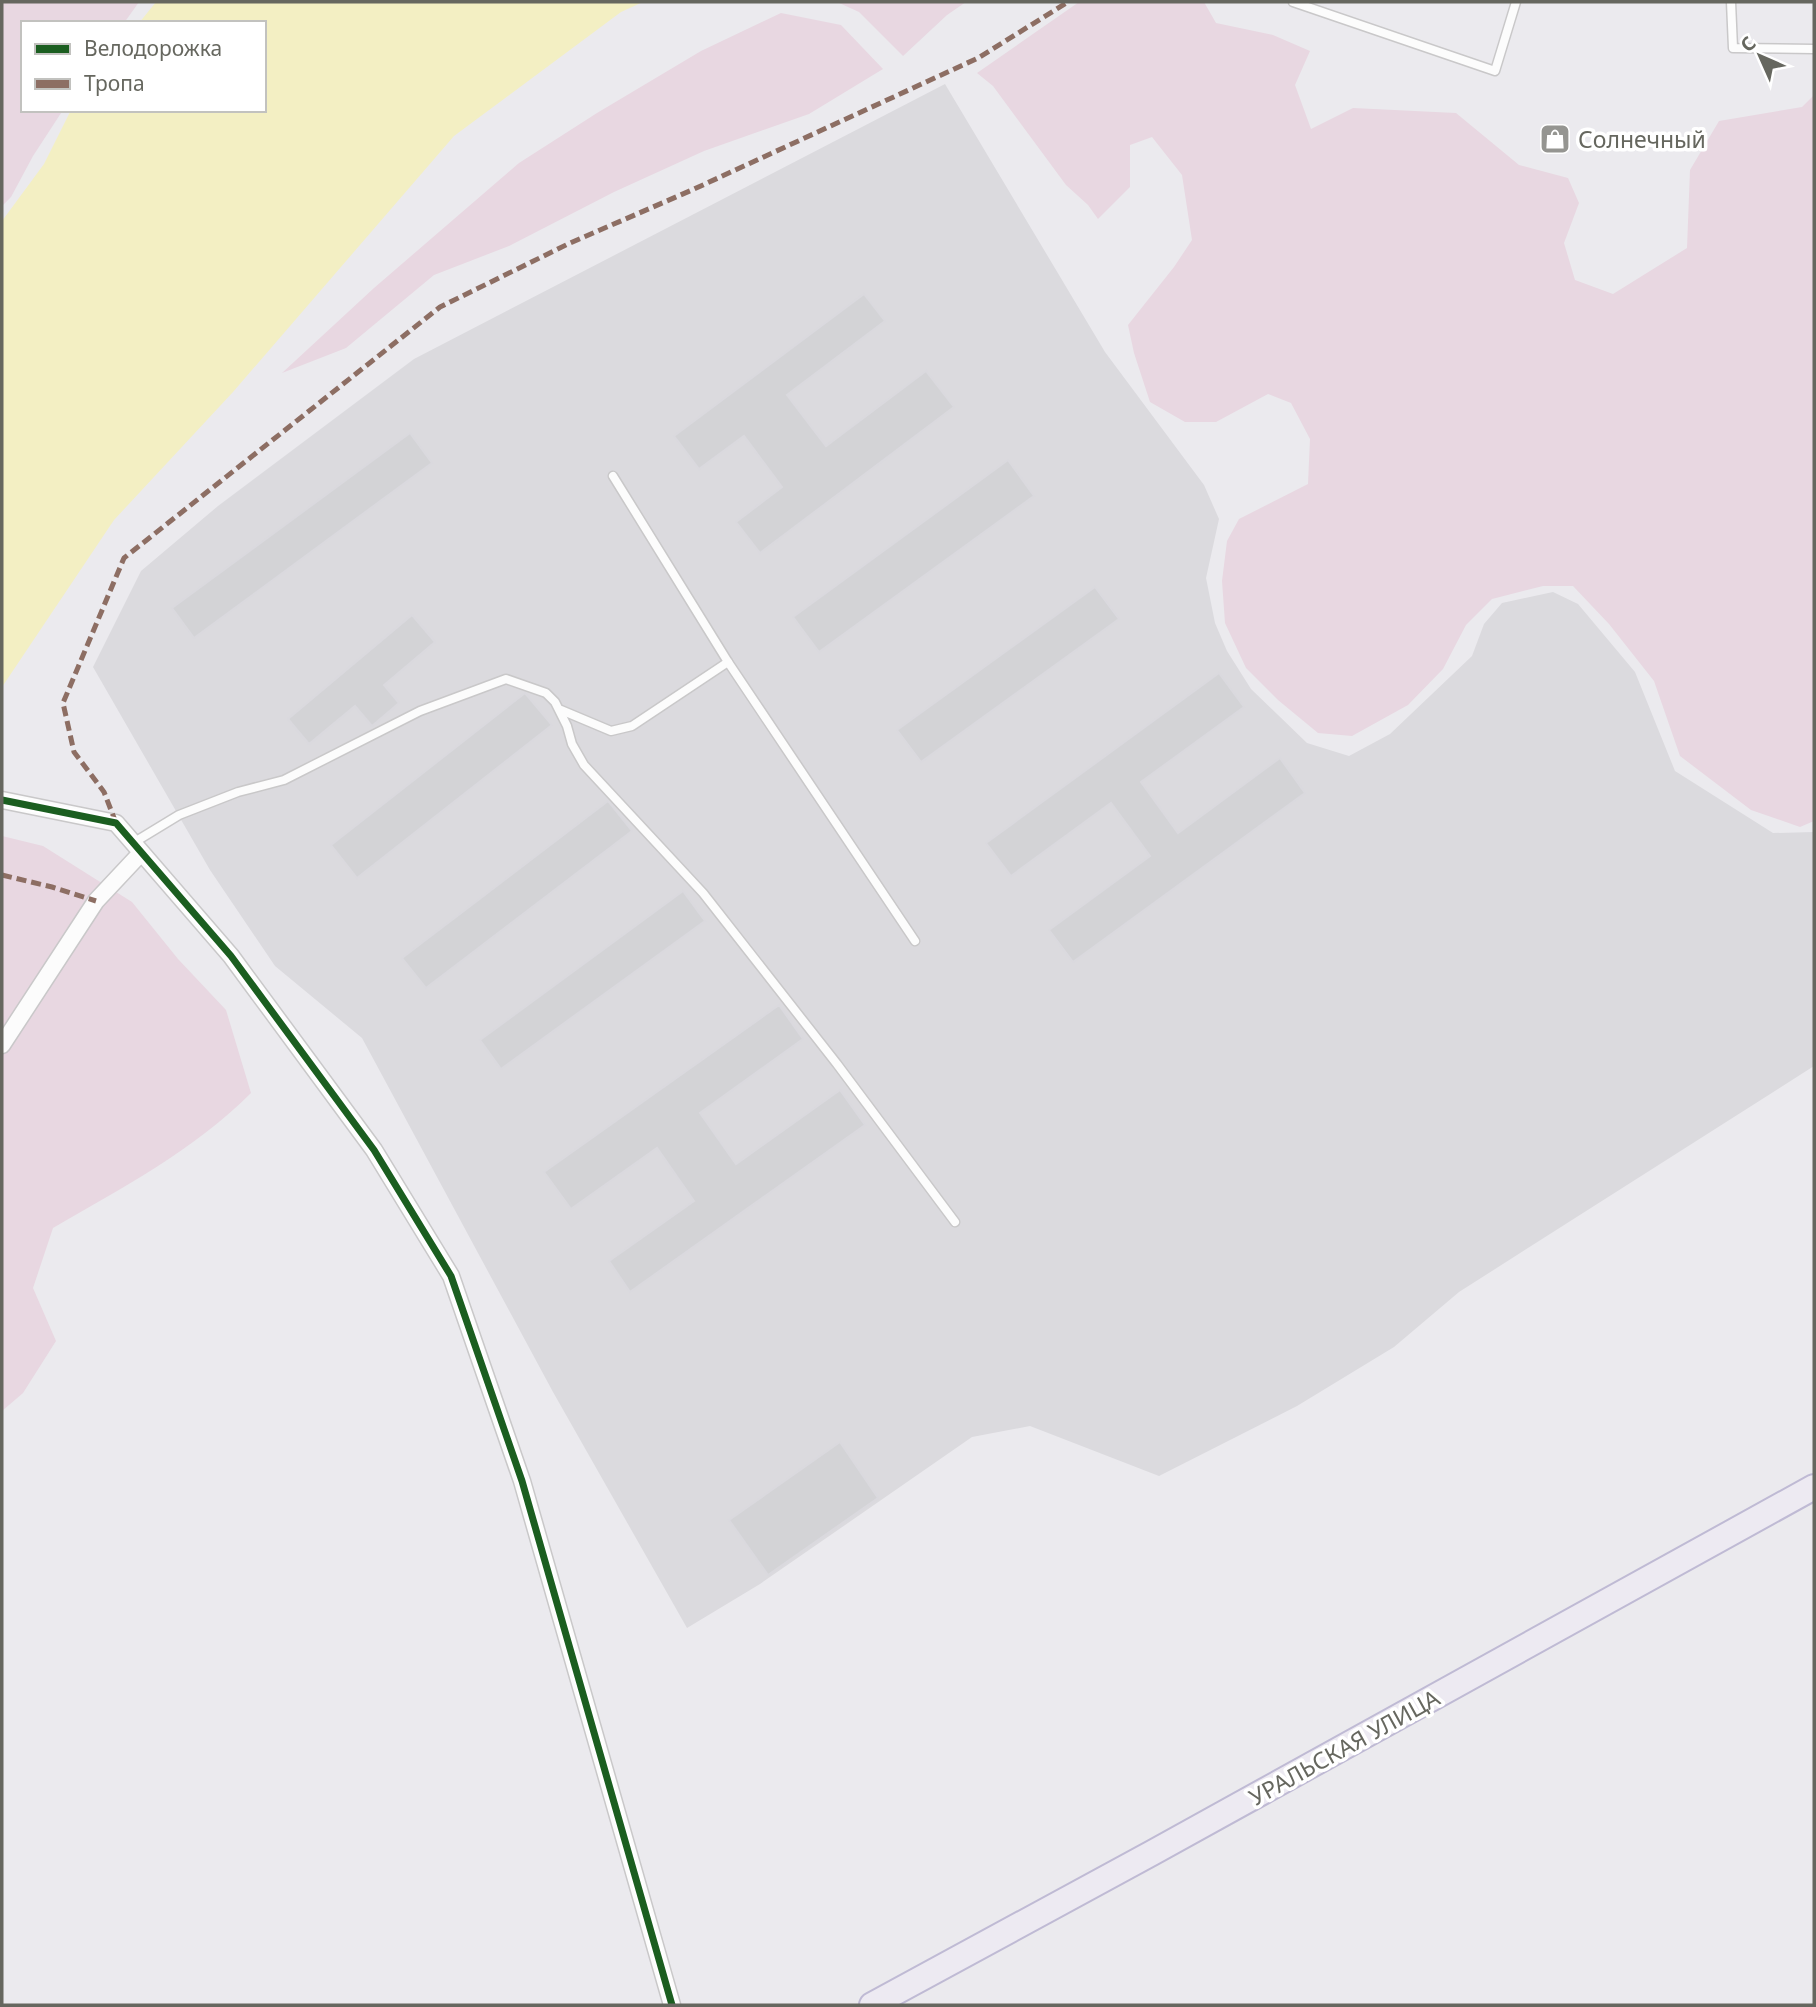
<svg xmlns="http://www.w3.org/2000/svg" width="1816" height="2007" viewBox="0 0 1816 2007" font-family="'Noto Sans',sans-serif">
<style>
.industrial{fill:#dbdade}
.green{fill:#e8d7e1}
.water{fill:#f3efc3}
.building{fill:#d3d3d6;stroke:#dad9de;stroke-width:2}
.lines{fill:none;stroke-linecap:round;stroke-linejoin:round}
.service-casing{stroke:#c9c8c9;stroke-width:11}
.minor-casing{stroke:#c9c8c9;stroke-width:19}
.primary-casing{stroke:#bfbad4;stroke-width:28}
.service{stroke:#fcfcfc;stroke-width:8}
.minor{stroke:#fcfcfc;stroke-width:16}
.primary{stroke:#edeaf2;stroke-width:24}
.quiet{stroke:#8d6e63;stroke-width:5;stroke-dasharray:10 5;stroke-linecap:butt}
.cycleway-casing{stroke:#fff;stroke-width:11}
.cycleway{stroke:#1b5e20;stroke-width:7}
.labels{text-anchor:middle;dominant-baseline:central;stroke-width:7;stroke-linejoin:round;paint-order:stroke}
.poi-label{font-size:23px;fill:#66675f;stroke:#fff;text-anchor:start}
.street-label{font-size:23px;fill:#66675f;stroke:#fff}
</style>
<rect width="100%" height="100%" fill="#ebeaee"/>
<path class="industrial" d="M945,84L1105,352L1204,485L1219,519L1206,578L1215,623L1227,651L1251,689L1307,743L1349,756L1390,734L1472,656L1484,624L1502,603L1553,592L1578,604L1635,672L1675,771L1773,833L1814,832V1066L1459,1292L1394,1347L1297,1406L1159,1476L1030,1426L972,1437L760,1584L687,1628L553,1392L362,1038L275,966L210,870L93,667L141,571L218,506L414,359Z"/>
<g class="green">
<path d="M2,2H139L124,23H23V110H63L33,156L11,197L2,206Z"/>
<path d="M837,2H966L947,15L903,56L859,12Z"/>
<path d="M1079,2H1204L1216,23L1273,35L1310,51L1295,85L1311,129L1353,108L1456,113L1519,165L1568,178L1579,203L1564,243L1575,280L1613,294L1687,248L1690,170L1719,121L1802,107L1814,95V821L1800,827L1751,810L1680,756L1654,681L1609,624L1573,586H1543L1492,599L1466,625L1443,669L1408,705L1352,736L1318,733L1278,700L1246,668L1225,623L1222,581L1227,541L1239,519L1308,484L1310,439L1291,403L1268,394L1216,422H1185L1150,402L1134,353L1128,325L1174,267L1192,240L1182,175L1152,137L1130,145V187L1098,219L1088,205L1066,185L993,86L977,73Z"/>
<path d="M781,13L841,25L883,69L809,114L704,151L614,192L509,246L434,275L346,348L282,373L374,288L519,163L597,113L701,51Z"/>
<path d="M2,836L43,846L132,902L178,959L226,1010L251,1093C194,1150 122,1188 53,1228L33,1288L56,1341L23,1393L2,1411Z"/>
</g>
<path class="water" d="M156,2H643L621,12L454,136L233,392L114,520L2,687V221L44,164L71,110H264V23H139Z"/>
<g class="building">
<path d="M864,294L885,321L787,395L826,446L926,371L954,407L760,553L736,522L782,487L744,436L699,469L674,436Z"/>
<path d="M410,433L432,463L194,638L172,608Z"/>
<path d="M1008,460L1034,496L819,652L793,617Z"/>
<path d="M1095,587L1119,619L921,762L897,730Z"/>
<path d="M412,615L435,642L384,685L399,703L372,726L355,706L309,744L288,719Z"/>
<path d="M1219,673L1244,707L1141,782L1178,833L1280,758L1305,793L1073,962L1049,930L1150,856L1111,803L1011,876L986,843Z"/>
<path d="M525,693L552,725L357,878L331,845Z"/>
<path d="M608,801L632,831L426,988L402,958Z"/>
<path d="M683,891L705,921L501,1069L480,1040Z"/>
<path d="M779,1005L803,1039L700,1113L736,1164L840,1090L865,1125L630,1292L609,1261L694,1201L657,1148L571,1209L544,1172Z"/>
<path d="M840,1442L878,1498L768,1575L729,1520Z"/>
</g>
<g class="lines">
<g class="service-casing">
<g id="service">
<path d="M1293,2L1495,71L1516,2"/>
<path d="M1731,2L1733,48L1814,49"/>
<path d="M613,476L728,662L915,941"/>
<path d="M561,710L611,731L632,726L728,662"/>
<path d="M133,843L179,815L238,792L284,780L420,711L506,679L546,693L555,702L567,726L572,744L584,765L703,893L837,1064L955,1222"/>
</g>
</g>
<g class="minor-casing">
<g id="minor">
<path d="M2,800L116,823L231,956L374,1150L451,1276L522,1481L672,2005"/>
<path d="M2,1045L96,901L141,853"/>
</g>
</g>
<g class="primary-casing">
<path id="primary" d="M872,2005L1152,1853L1814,1487"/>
</g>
<use href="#service" class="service"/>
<use href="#minor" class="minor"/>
<use href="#primary" class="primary"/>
<g class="quiet">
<path d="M116,823L104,792L74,752L63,703L124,558L440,307L568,244L692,190L978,58L1068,2"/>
<path d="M2,875L52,887L96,901"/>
</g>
<g class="cycleway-casing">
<path id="cycleway" d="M2,800L116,823L231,956L374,1150L451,1276L522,1481L672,2005"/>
</g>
<use href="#cycleway" class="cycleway"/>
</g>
<defs>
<g id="shop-square" transform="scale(1.575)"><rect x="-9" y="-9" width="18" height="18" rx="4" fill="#959591" stroke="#fff"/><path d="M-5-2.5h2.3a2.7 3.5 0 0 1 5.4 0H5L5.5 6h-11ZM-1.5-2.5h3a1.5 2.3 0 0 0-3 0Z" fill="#fff"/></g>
</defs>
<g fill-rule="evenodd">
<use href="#shop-square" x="1555" y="139"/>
</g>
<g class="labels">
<g class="poi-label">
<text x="1578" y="139">Солнечный</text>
</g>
<g class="street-label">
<text transform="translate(1344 1747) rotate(-29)">УРАЛЬСКАЯ УЛИЦА</text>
</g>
</g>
<rect width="1816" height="2007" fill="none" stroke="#66675f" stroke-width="7"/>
<rect x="21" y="21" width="245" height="91" fill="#ffffff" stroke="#c2c2bf" stroke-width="2"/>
<rect x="35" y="44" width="35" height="10" fill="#1b5e20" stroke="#c2c2bf" stroke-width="2"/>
<text x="84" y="56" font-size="21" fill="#66675f">Велодорожка</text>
<rect x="35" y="79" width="35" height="10" fill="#8d6e63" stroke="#c2c2bf" stroke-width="2"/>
<text x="84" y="91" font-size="21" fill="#66675f">Тропа</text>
<g transform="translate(1760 56) rotate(315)" stroke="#ffffff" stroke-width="5" paint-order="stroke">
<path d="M0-5L12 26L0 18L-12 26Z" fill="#66675f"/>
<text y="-10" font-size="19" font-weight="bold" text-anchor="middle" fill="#66675f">С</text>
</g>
</svg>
